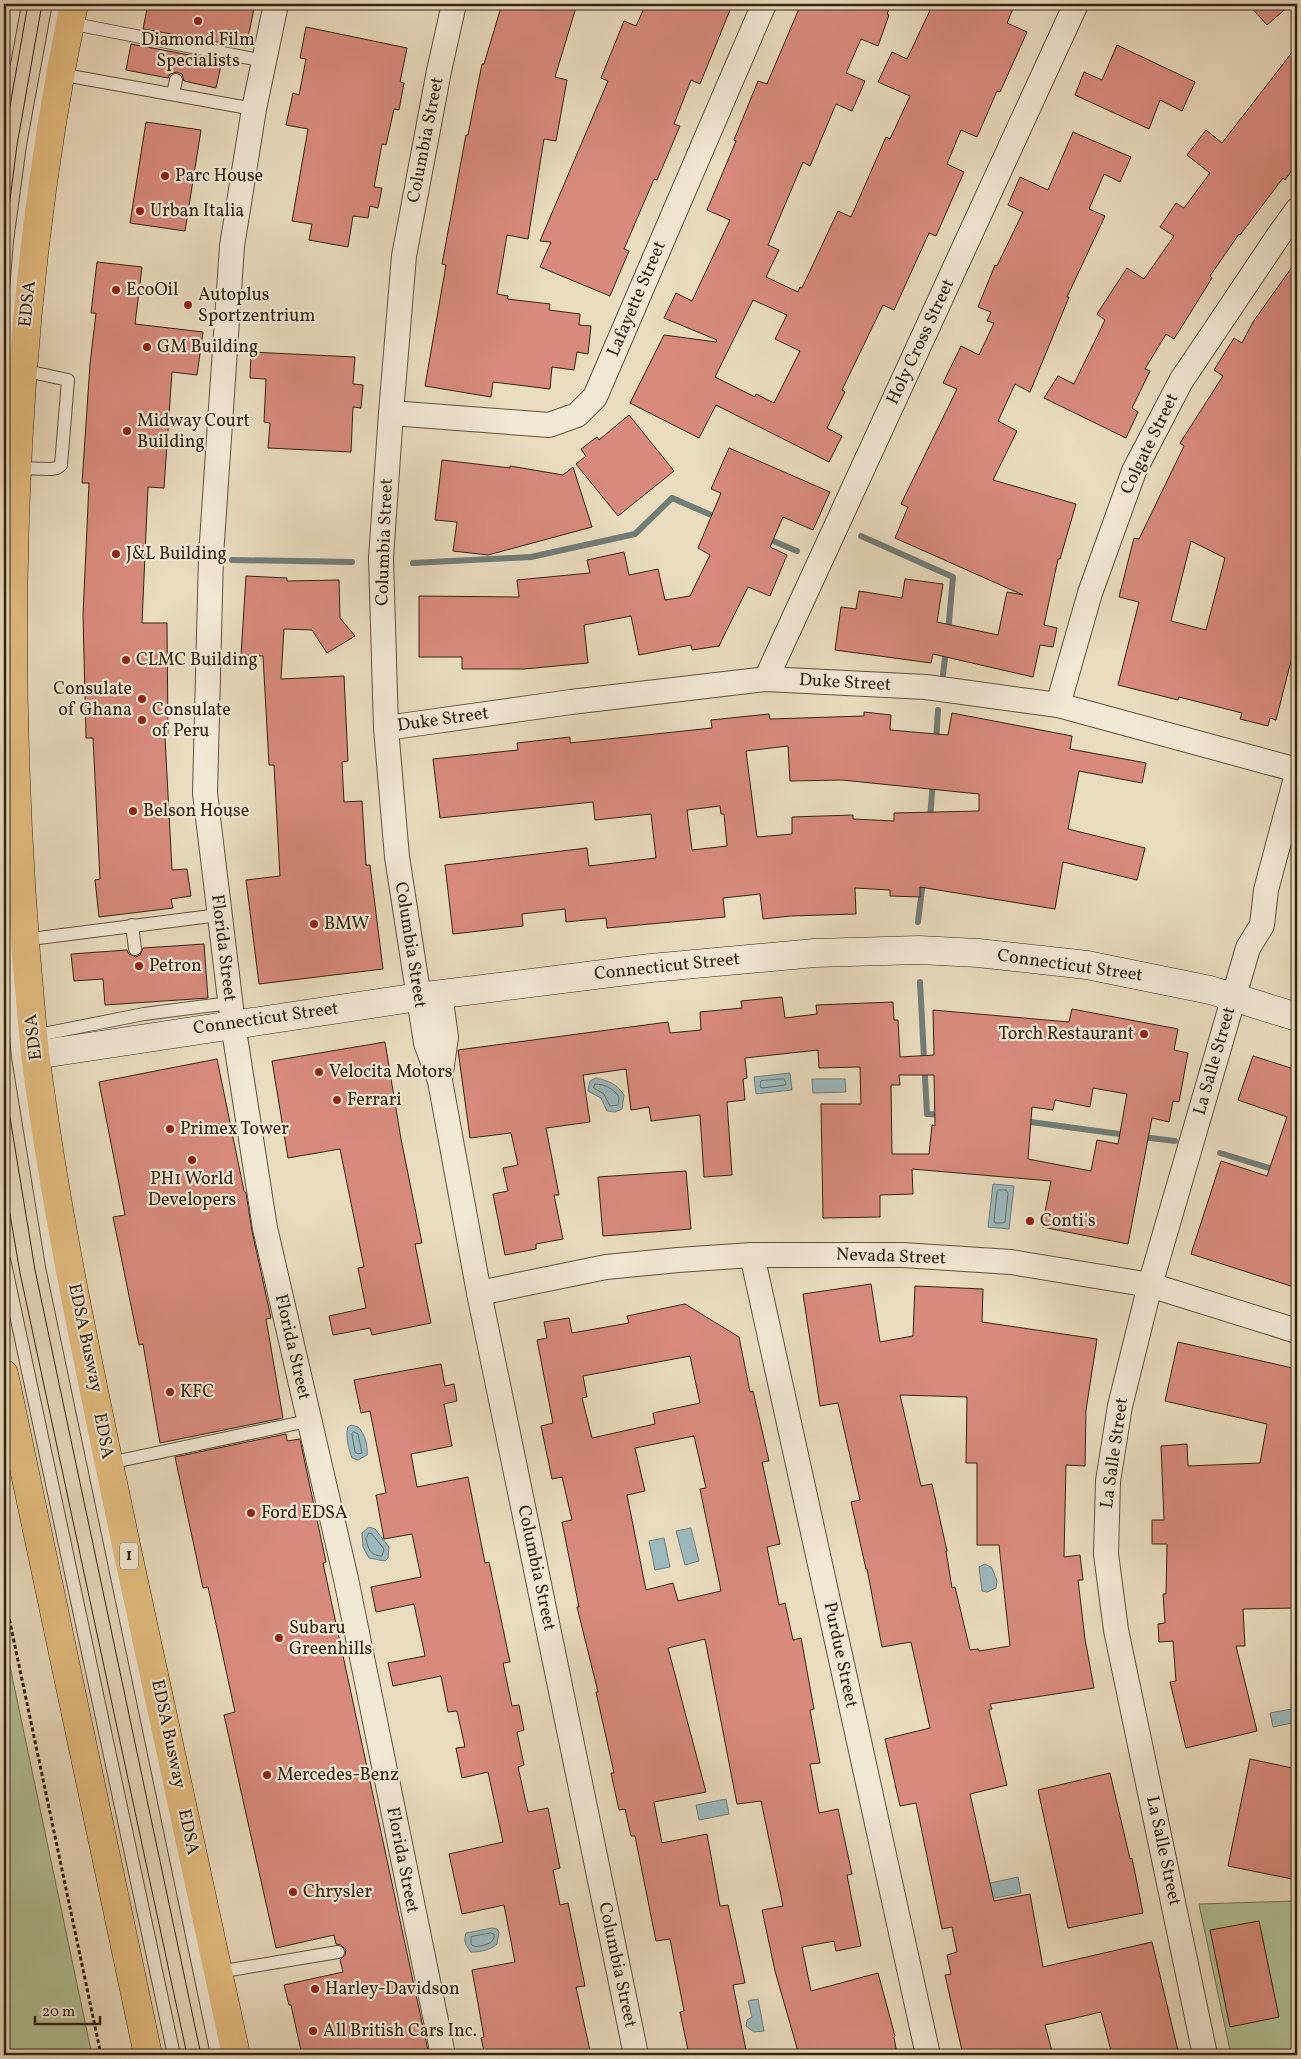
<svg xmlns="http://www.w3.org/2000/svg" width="1301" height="2059" viewBox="0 0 1301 2059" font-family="Vollkorn,serif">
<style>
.green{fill:#b1c296;stroke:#727354}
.water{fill:#9cb9bd;stroke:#727d78}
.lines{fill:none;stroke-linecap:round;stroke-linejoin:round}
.shore{stroke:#686e67;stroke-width:1}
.stream{stroke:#727d78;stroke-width:6}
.building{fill:#d88b7d;stroke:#342411;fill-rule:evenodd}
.lane-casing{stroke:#61523c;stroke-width:14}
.street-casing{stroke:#61523c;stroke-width:26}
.secondary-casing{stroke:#342411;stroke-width:29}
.highway-casing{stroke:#342411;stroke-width:29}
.path{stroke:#342411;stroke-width:3;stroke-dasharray:4 2.5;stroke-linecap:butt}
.lane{stroke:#f1e8d5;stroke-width:12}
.street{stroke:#f1e8d5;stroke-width:24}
.secondary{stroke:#f1e8d5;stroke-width:28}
.highway{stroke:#e4be80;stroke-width:28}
.tram{stroke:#342411;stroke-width:1}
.poi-dot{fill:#8f2418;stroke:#f1e8d5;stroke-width:2}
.labels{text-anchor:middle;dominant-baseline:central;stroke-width:4.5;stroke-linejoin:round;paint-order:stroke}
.shield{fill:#f1e8d5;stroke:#6d5f4c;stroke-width:1}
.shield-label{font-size:16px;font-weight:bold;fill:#342411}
.poi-label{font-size:18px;fill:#342411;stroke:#f1e8d5;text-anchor:start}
.street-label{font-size:18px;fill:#342411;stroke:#f1e8d5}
</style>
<rect width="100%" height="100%" fill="#e9dcbf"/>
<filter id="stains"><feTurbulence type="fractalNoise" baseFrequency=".004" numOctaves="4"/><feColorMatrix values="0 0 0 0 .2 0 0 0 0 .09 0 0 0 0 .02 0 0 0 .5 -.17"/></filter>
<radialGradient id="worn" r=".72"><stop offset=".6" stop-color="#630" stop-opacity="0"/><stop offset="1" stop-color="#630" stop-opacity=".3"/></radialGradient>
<g class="green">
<path d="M4,1638L92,2055H4Z"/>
<path d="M1297,1901V2055H1231L1199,1904Z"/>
</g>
<g class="water">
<path d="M790,1073L792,1090L756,1094L754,1077Z"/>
<path d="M596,1078C609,1081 617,1084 624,1095L622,1109L615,1112L607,1111L601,1098L588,1091L590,1081Z"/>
<path d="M812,1079H845L846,1092L813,1093Z"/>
<path d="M993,1184L1014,1186L1009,1229L988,1227Z"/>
<path d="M351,1425L358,1427C365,1434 368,1445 367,1455L358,1460L352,1458C349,1451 345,1435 348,1427Z"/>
<path d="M369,1527L375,1529L389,1547L388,1558L385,1561L369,1558L363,1547L362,1533Z"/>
<path d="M691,1528L699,1561L685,1565L676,1531Z"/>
<path d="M664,1538L670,1567L655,1570L649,1541Z"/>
<path d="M985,1564L992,1568L997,1581L996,1588L987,1592L982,1591L979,1567Z"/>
<path d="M1297,1708V1722L1273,1727L1270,1713Z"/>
<path d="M726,1799L729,1814L699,1820L696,1805Z"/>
<path d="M1018,1877L1021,1893L989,1899L986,1884Z"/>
<path d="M492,1928L497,1929L499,1932L497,1944C490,1950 481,1952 471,1952C466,1946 463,1941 466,1933Z"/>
<path d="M758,1999L764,2031L754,2032L746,2026L747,2020L752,2017L748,2001Z"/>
</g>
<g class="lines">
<g class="shore">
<path d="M784,1079L786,1083L785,1085L763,1088L760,1087L761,1081Z"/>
<path d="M595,1084C605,1084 614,1089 619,1097L618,1105L610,1106L604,1094L594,1088Z"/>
<path d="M999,1190H1006L1008,1193L1005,1222L1003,1223H995L994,1221L997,1192Z"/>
<path d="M354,1432L358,1434L362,1453L358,1454L355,1452L352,1434Z"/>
<path d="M369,1533L372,1534L384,1549L382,1556C371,1556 368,1549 366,1539Z"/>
<path d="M491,1933L494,1934V1938C491,1945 480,1947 473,1946L471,1944V1937Z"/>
</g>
<g class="stream">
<path d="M861,536L953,577L948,632"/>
<path d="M766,538L797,551"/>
<path d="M232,560L352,562"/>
<path d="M413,563L531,557L635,534L672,498L718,518"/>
<path d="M943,675L946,649"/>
<path d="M936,741L938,710"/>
<path d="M930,818L933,781"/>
<path d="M918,922L923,881"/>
<path d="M920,982L927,1114L943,1115"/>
<path d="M1023,1121L1127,1135"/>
<path d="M1142,1137L1175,1141"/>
<path d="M1220,1153L1276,1170"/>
</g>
</g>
<g class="building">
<path d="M148,4H255L246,47L143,29Z"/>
<path d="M502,4H577L555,77L567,80L556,141L544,139L528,239L507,235L497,294L508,296L507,299L550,304L549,310L580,314L579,325L591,326L588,354L577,352L574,370L552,367L550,389L493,382L491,397L425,386L446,265L442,264L466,135H468L482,64H484Z"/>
<path d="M646,4H715L730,10L700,84L691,80L674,124L680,126L657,180L654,179L624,249L629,251L610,296L540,267L551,242L540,241L608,81L601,78L624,21L636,26Z"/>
<path d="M801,4H891L887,14L889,15L878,46L861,39L846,73L865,81L852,111L836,104L810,166L803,162L768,245L779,250L766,277L798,292L800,287L802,288L838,211L851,217L886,137L890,139L910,96L878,82L892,52L907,59L933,4H1015L1007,23L1027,32L1000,92L997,91L977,137L961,130L947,164L964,172L936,236L929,233L894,310L883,305L842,390L845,392L827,428L842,436L829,462L716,405L699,438L630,403L664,335L716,342L717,340L664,318L676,293L692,301L730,220L707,210L736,141L734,140L758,81L767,84ZM753,300L787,315L775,339L800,351L774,403L756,394L755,397L715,377Z"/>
<path d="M1248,4H1291L1267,25Z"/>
<path d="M306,27L407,48L400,82L404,83L399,110L394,109L386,145L382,144L374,187L382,188L378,208L370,206L368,218L353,216L348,247L309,240L312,224L292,221L308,129L286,125L293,93L299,95L306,59L300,58Z"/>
<path d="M131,44L222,61L216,88L184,81L182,74L177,72L170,74L168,78L126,70Z"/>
<path d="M1117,45L1195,82L1182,111L1160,100L1149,129L1075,95L1084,72L1102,80Z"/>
<path d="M1297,46V163L1285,180L1283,178L1240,235L1239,234L1210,276L1212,278L1174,339L1166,334L1145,369L1150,371L1132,408L1138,412L1126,438L1044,398L1058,376L1074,384L1105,320L1097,314L1127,268L1144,279L1174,236L1160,227L1176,203L1184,208L1210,173L1187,155L1206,130L1222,143Z"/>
<path d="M146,122L201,130L185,231L130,223Z"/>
<path d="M1073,132L1131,157L1120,182L1104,174L1089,209L1105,216L1067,297H1069L1030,392L1015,384L998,421L1017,431L993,480L1076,504L1060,559H1058L1044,625L1057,628L1053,647L1040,645L1033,677L933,654L931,663L835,650L841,607L856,609L859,591L902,598L905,579L943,584L937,622L998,635L1007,592L1023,595L895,538L908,507L901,504L957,389L943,383L961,346L979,355L994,323L987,321L991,312L978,307L995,265L997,266L1023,212L1008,205L1020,177L1048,190Z"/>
<path d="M1297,260V646L1295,645L1276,720L1270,718L1268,726L1240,719L1242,713L1179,697L1178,700L1118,685L1139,602L1119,597L1134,538L1139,539L1184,446L1180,443L1223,376L1214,370L1234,338L1242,343L1253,322ZM1191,541L1225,558L1206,630L1171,621Z"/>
<path d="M97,262L142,267L135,324L203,332L197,375L172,372L164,488L148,487L142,623H167L168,737H165L172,870L187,869L191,896L171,899L173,908L99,917L95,880L100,879L93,738H86L83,615L89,483H82L90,364L96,313H91Z"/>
<path d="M251,352L355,357L353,384L363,385L361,408L353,407L351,452L268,448L270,423L264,422L266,379L250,378Z"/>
<path d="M629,415L674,471L618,516L576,464L586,456L581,449L597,437L599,440Z"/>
<path d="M729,448L830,492L813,530L783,517L770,547L787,555L770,596L748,587L719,646L692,650L691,645L639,655L631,616L584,625L588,663L524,669H462V657H419V596L519,597L517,580L590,573L587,560L624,552L629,575L658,569L665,600L690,596L710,555L698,548L721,493L711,489Z"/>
<path d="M442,460L510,468V466L563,475L573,467L592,527L488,555L453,551L457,522L435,520Z"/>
<path d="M246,576L287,578V581L339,580L340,618L355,636L327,653L312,630L284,629L281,679L344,676L348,761L342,762L344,802L362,801L366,865H370L383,969L259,984L246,880L280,876L274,765H269L263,656L241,655Z"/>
<path d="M864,712L891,715L890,730L948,735L952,713L1072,736L1070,749L1146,763L1142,783L1079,771L1068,829L1145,848L1137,880L1063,862L1055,909L920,887V897L890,896V890L855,888L856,914L790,916L763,919L760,894L723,898L725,917L607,928L606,918L566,922L565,909L522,914L523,926L453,934L445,865L587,848L589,866L656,858L651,814L595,820L593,802L440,818L433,759L518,750L517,743L570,737V743L712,728L711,720L769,714L770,719L864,716ZM788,746L790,781L842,780L979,794V811L894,813V821L853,819V815L792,817V834L757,837L746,751ZM720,806L721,814H724L727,846L692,850L687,810Z"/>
<path d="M204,944L208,998L105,1005L103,979L74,981L71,954L127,950L129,954L136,957L140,955L143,948Z"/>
<path d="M782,997L785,1018L817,1014L816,1005L893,1002L894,1020H898L900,1057L934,1055L933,1010L1069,1022L1072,1009L1178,1029L1174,1050L1188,1053L1179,1102L1173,1101L1169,1122L1152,1118L1128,1244L1042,1227L1051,1181L912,1169L913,1194L880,1195V1217L823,1218L821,1104H861L860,1067L819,1068L818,1050L745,1058L747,1078L743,1079L745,1100L727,1102L732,1175L704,1177L700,1115L651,1121L649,1107L631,1110L626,1069L583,1075L590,1122L546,1128L559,1195H554L563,1239L536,1244V1249L505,1255L493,1194L508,1191L503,1168L518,1165L511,1133L470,1138L458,1050L668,1022L670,1033L701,1030L700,1012L742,1008L741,1001ZM899,1075H934L935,1126L932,1125L929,1154H892L891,1085H900ZM1093,1088L1127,1094L1118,1144L1097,1140L1091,1171L1028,1159L1032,1107L1053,1110L1055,1100L1090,1107Z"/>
<path d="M385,1042L401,1139L422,1243L415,1244L431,1323L372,1335L370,1328L333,1335L329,1316L366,1308L358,1268L364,1267L340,1149L288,1158L272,1061Z"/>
<path d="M1253,1056L1297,1070V1288L1191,1254L1221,1161L1267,1176L1287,1117L1238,1100Z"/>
<path d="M217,1059L244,1191L246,1193L252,1231L271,1318L266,1319L283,1418L160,1443L143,1344L139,1345L113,1217L125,1215L99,1082Z"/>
<path d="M686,1171L691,1229L603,1236L598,1177Z"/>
<path d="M871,1284L880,1342L913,1336L915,1286L983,1289L982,1322L1097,1339L1086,1410L1085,1466L1066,1465L1064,1557L1080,1555L1083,1580H1078L1085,1639L1094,1688L990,1704L992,1709L989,1710L1007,1785L970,1794L994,1901L1030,1894L1043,1967L1152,1942L1179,2055H1112L1101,2012L1045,2025L1053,2055H963L945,1975L951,1974L947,1955L957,1952L952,1927L942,1929L916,1803L900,1806L885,1739L930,1728L911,1642L882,1647L867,1569H866L851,1502L860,1500L838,1403L820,1406L803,1294ZM900,1395L967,1397L966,1463H977V1545H999L1010,1646L979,1651L978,1649L970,1650L955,1587L952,1588L946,1551H947L932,1484L921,1486Z"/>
<path d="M685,1304L739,1337L750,1392L753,1391L769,1461L762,1462L780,1544L767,1547L779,1605L785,1603L793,1640L801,1638L814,1709L810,1710L820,1763L810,1764L819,1813L838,1809L852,1874L847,1875L861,1946L836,1951L834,1941L802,1947L811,1991L878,1973L895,2036L894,2037L897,2055H799L775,1971L762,1910L783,1906L761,1801L737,1804L705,1639L668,1648L706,1792L654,1802L662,1843L707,1834L720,1906L728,1905L745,1983L733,1985L747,2055H689L680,2012L684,2011L670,1939L656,1941L635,1836H631L625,1809L619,1810L611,1773H614L596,1692H598L577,1607H579L562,1522L572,1520L562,1477L552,1479L541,1426L553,1423L537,1340L547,1338L544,1322L569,1318L572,1333L629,1323L627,1316ZM690,1356L700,1403L653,1413L655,1424L592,1438L582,1398L587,1397L583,1376ZM694,1436L706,1488L700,1489L721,1591L678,1601L673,1583L646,1590L627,1495L645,1491L635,1448Z"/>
<path d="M1178,1342L1297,1369V1523L1292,1552H1297V1602H1295V1608L1243,1609L1245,1646H1236L1257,1731L1186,1748L1170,1682L1176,1681L1173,1641L1159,1642L1158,1624L1165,1623L1163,1594H1166L1167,1544H1152V1520H1164L1161,1446L1187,1444L1188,1466L1260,1463L1267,1424L1165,1401Z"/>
<path d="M441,1364L445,1386L454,1384L457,1401L444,1404L452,1446L411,1454L417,1487L468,1477L485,1563L489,1562L510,1662L503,1663L512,1706L519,1705L524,1730L517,1732L524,1765L518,1767L528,1812L548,1808L560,1868L553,1870L560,1905L568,1903L585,1986L576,1987L591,2055H485L481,2038L484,2037L472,1970L515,1962L504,1905L462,1914L449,1854L503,1842L488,1772L462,1778L456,1748L465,1747L457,1711L448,1712L441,1676L393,1686L388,1663L425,1656L414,1604L376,1612L371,1587L421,1577L412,1534L384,1539L376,1495L386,1493L370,1411L361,1413L354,1380Z"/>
<path d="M286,1434L287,1441L300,1439L302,1449L326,1562L323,1563L429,2055H302L291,2005H289L284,1985L343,1972L340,1960L345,1955L346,1950L341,1945L336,1944L334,1935L276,1948L224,1715L235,1712L208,1587L203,1588L175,1457Z"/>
<path d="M1250,1759L1297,1769V1880L1228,1866Z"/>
<path d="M1110,1773L1130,1859L1132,1858L1143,1913L1068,1928L1038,1790Z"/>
<path d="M1259,1921L1279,2017L1230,2027L1210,1930Z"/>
</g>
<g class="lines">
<g class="lane-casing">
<g id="lane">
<path d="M69,23L264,61"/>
<path d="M4,63L15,4"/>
<path d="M59,74L254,109"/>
<path d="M173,94L176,80"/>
<path d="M4,435L20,242L33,146L59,4"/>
<path d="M15,468L51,469L57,468L61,465L68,380L22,370"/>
<path d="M4,887L8,953L18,1057L52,1266L217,2055"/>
<path d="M132,925L135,949"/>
<path d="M23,940L219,915"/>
<path d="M33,1036L144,1014L230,1003"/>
<path d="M4,1259L174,2055"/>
<path d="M109,1463L308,1421"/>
<path d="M218,1972L338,1952"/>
</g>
</g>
<g class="street-casing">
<g id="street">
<path d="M276,4L254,109L232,246L211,556L205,793L233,1024L265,1228L346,1579L443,2055"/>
<path d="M454,4L439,71L404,256L391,413L381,558L386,728L397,857L426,1043L440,1081L479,1293L636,2055"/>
<path d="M391,413L549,425L577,415L595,397L764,4"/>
<path d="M766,679L1076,4"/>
<path d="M1058,705L1090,593L1134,471L1181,381L1279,235L1297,210"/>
<path d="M386,728L571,702L766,679L926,687L1058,705L1297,770"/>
<path d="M440,1079L446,1037L440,994"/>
<path d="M752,1255L928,2055"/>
<path d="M479,1293L606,1267L678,1260L752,1255H902L1011,1262L1150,1285L1297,1331"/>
<path d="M1205,2055L1116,1630L1106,1554L1108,1481L1120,1406L1150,1285L1248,948L1262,925L1266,890L1297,774"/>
</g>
</g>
<g class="secondary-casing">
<path id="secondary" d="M35,1055L418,997L651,968L815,953L919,950L978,953L1087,965L1210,990L1297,1017"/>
</g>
<g class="highway-casing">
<g id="highway">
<path d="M74,4C3,342 0,710 35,1053C56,1218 92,1382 126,1545C163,1715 199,1885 236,2055"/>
<path d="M4,1374L148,2055"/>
</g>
</g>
<path class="path" d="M4,1594L101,2055"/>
<use href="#lane" class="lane"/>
<use href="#street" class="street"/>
<use href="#secondary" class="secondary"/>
<use href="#highway" class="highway"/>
<g class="tram">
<path d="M4,140L28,4"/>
<path d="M4,246L17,145L42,4"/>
<path d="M4,1081L35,1270L201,2055"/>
<path d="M4,1179L20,1273L187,2055"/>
</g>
</g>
<g class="poi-dot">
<circle cx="198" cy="21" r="5"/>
<circle cx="165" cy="176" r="5"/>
<circle cx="140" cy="211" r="5"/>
<circle cx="116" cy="290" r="5"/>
<circle cx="188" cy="305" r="5"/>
<circle cx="147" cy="347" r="5"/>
<circle cx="127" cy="431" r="5"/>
<circle cx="116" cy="554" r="5"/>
<circle cx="126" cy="660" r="5"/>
<circle cx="142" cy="699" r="5"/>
<circle cx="142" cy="720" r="5"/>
<circle cx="133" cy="811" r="5"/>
<circle cx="314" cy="924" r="5"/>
<circle cx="139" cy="966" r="5"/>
<circle cx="1144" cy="1034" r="5"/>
<circle cx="319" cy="1072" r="5"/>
<circle cx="337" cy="1100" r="5"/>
<circle cx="170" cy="1129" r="5"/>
<circle cx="192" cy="1160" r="5"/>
<circle cx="1030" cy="1221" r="5"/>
<circle cx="170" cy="1392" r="5"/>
<circle cx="251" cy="1513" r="5"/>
<circle cx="279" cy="1638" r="5"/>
<circle cx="267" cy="1775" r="5"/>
<circle cx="293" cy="1892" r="5"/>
<circle cx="315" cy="1989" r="5"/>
<circle cx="313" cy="2031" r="5"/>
</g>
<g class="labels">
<rect class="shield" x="120" y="1542.5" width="18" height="27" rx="4"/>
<g class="shield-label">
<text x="129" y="1556">1</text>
</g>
<g class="poi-label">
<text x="198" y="40" text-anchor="middle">Diamond Film<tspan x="198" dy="21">Specialists</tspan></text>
<text x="175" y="176">Parc House</text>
<text x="150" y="211">Urban Italia</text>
<text x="126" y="290">EcoOil</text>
<text x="198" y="295">Autoplus<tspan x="198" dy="21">Sportzentrium</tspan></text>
<text x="157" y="347">GM Building</text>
<text x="137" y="421">Midway Court<tspan x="137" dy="21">Building</tspan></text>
<text x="126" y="554">J&amp;L Building</text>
<text x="136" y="660">CLMC Building</text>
<text x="132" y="689" text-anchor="end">Consulate<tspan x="132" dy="21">of Ghana</tspan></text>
<text x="152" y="710">Consulate<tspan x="152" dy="21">of Peru</tspan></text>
<text x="143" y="811">Belson House</text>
<text x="324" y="924">BMW</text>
<text x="149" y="966">Petron</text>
<text x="1134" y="1034" text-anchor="end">Torch Restaurant</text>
<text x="329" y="1072">Velocita Motors</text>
<text x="347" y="1100">Ferrari</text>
<text x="180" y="1129">Primex Tower</text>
<text x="192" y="1179" text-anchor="middle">PH1 World<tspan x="192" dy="21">Developers</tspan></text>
<text x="1040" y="1221">Conti's</text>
<text x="180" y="1392">KFC</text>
<text x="261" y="1513">Ford EDSA</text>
<text x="289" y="1628">Subaru<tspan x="289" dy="21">Greenhills</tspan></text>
<text x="277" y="1775">Mercedes-Benz</text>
<text x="303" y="1892">Chrysler</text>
<text x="325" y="1989">Harley-Davidson</text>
<text x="323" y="2031">All British Cars Inc.</text>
</g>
<g class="street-label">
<text transform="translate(426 140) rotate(-79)">Columbia Street</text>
<text transform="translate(637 299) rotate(-67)">Lafayette Street</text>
<text transform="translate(28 304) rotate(-84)">EDSA</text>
<text transform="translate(921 342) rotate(-65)">Holy Cross Street</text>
<text transform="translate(1150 444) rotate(-64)">Colgate Street</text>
<text transform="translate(385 542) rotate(-88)">Columbia Street</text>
<text transform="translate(845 683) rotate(3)">Duke Street</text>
<text transform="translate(443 720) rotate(-8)">Duke Street</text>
<text transform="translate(410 945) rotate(81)">Columbia Street</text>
<text transform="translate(223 948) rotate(83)">Florida Street</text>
<text transform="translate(1070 966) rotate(8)">Connecticut Street</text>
<text transform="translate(667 967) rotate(-6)">Connecticut Street</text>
<text transform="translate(266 1019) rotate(-8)">Connecticut Street</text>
<text transform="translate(34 1037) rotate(-97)">EDSA</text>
<text transform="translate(1215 1061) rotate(-74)">La Salle Street</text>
<text transform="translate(891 1257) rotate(2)">Nevada Street</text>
<text transform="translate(85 1338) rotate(78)">EDSA Busway</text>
<text transform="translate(292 1347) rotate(77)">Florida Street</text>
<text transform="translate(103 1436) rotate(79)">EDSA</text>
<text transform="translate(1115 1453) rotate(-82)">La Salle Street</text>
<text transform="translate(536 1568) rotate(78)">Columbia Street</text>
<text transform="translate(840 1655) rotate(78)">Purdue Street</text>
<text transform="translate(168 1734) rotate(78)">EDSA Busway</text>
<text transform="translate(188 1832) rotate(78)">EDSA</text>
<text transform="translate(1163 1851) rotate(78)">La Salle Street</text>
<text transform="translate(402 1860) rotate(79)">Florida Street</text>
<text transform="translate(617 1965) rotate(78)">Columbia Street</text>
</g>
</g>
<rect width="1301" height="2059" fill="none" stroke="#e9dcbf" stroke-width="20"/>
<rect x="5" y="5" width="1291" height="2049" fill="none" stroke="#342411" stroke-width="2.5"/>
<rect x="10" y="10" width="1281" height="2039" fill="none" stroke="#342411"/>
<path d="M35 2016v8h65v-8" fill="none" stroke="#342411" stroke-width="2.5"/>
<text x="42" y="2016" font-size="15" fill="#342411" stroke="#f1e8d5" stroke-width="4" paint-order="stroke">20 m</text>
<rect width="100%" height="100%" filter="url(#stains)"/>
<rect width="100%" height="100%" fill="url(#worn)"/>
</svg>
